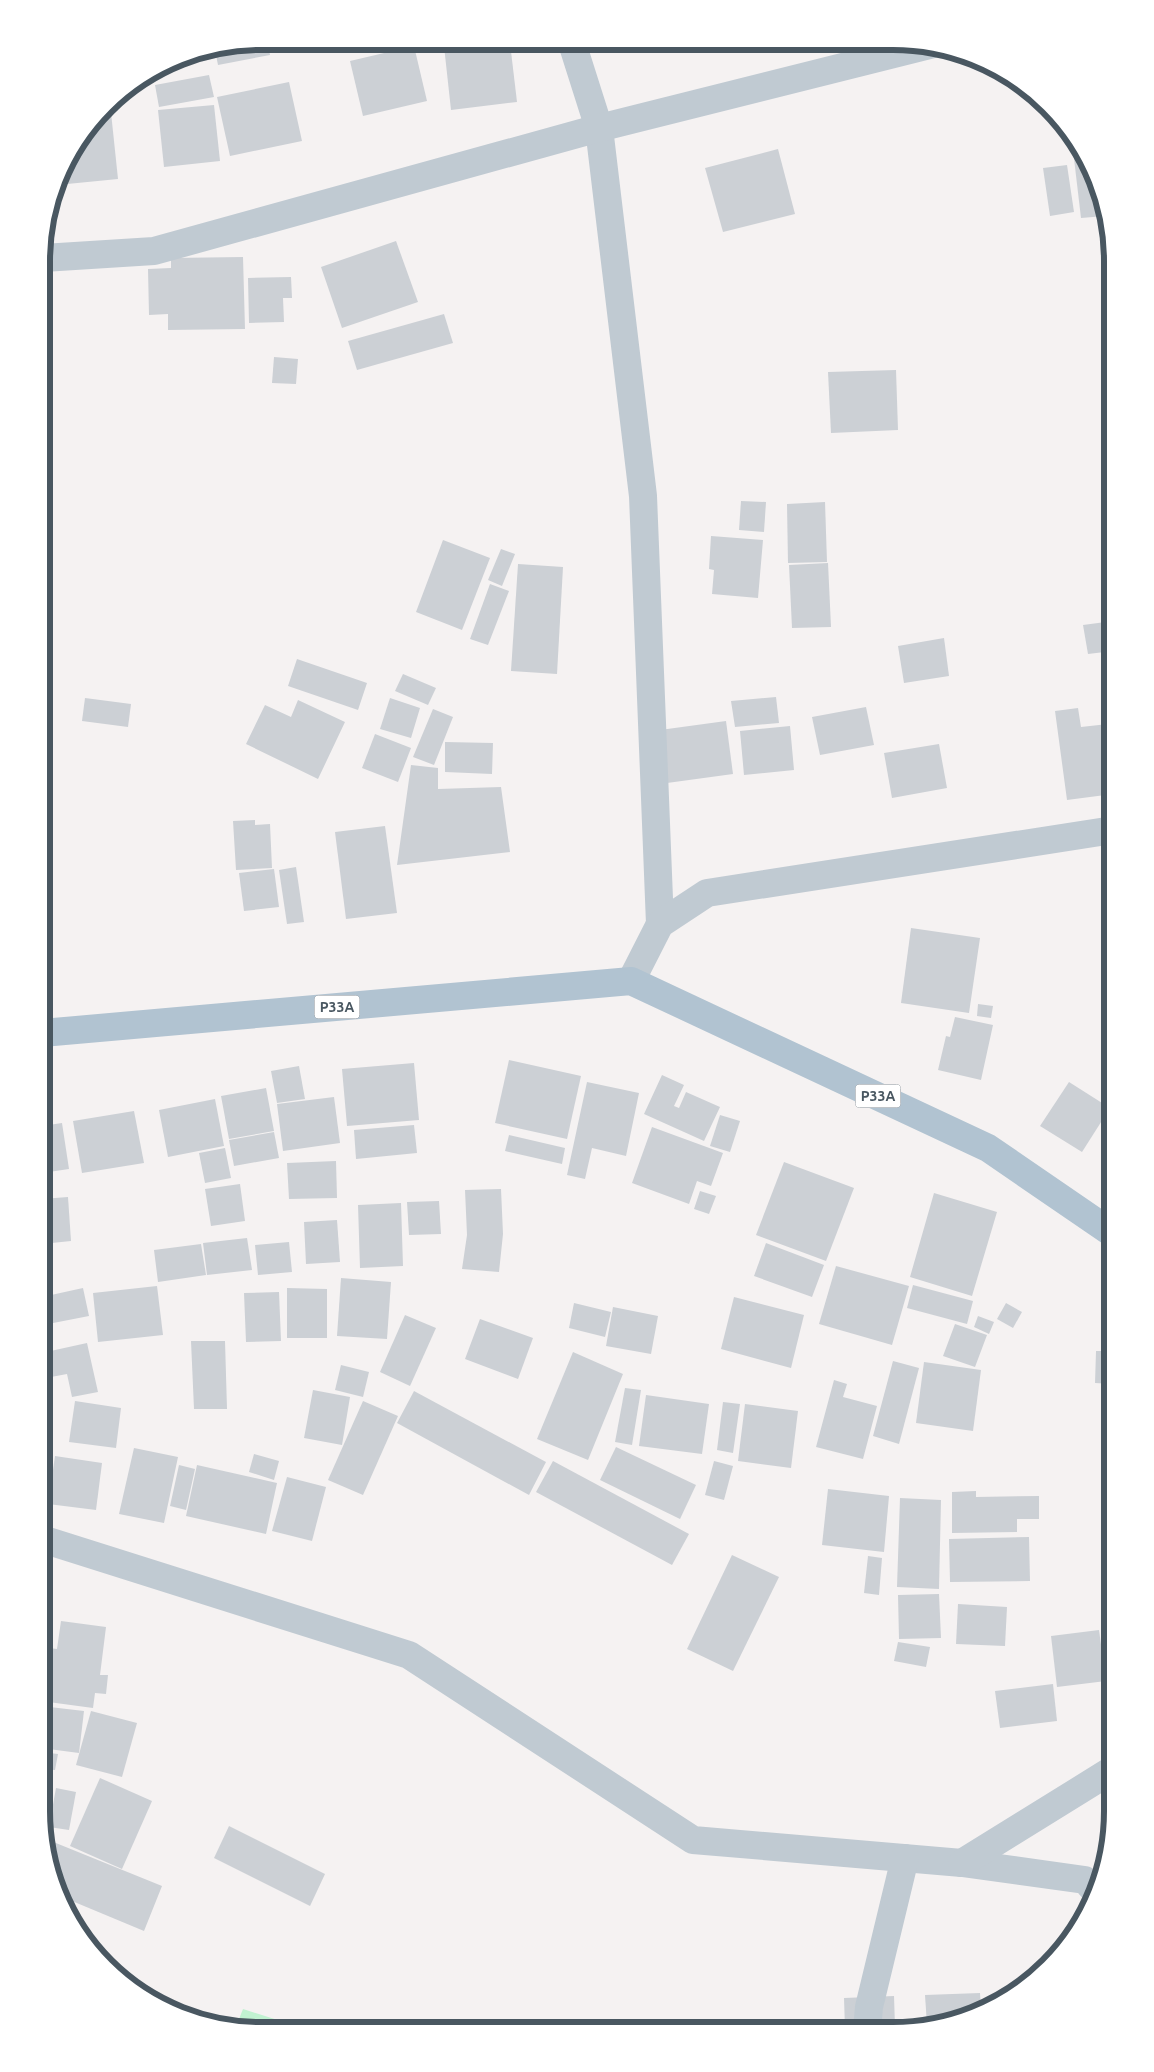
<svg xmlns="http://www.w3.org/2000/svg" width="1154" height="2072" viewBox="0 0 1154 2072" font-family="Ubuntu,sans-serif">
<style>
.green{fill:#c1f2d1}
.building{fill:#ccd0d5}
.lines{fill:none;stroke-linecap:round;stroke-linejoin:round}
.minor{stroke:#c0cad2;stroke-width:28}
.tertiary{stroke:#c0cad2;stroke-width:28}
.primary{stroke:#b1c3d1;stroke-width:28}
.labels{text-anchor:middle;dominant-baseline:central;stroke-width:4;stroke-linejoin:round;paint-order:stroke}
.shield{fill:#fff;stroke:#808990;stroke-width:1}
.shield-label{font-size:14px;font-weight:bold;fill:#495761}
.rim{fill:none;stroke:#495761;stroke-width:6}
</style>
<rect width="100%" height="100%" fill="#f5f2f2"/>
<path class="green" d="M243,2009L306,2029H235Z"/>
<g class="building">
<path d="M261,41H267L270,55L218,65L215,50Z"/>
<path d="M470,43H510L517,102L451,110L444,46Z"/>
<path d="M414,46L427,101L363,116L350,61Z"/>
<path d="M209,75L214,97L159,107L155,85Z"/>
<path d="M289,82L302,141L230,156L217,97Z"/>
<path d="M110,103L118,179L57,185L64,163Z"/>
<path d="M214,105L220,161L164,167L158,110Z"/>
<path d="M1071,133L1076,139L1101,190L1105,216L1081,218Z"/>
<path d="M778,149L795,214L723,232L705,168Z"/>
<path d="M1067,165L1074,212L1050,216L1043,168Z"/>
<path d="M396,241L418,302L342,328L321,267Z"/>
<path d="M243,257L245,329L168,330V314L149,315L148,269L171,268V258Z"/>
<path d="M291,277L292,298H283L284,322L249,323L248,278Z"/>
<path d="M444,314L453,343L357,370L348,341Z"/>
<path d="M274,357L298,359L296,384L272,383Z"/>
<path d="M896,370L898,430L831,433L828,372Z"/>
<path d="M741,501L766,502L764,532L739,530Z"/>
<path d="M825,502L827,562L788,563L787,504Z"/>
<path d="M711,536L763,540L758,598L712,594L714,570L709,569Z"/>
<path d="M443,540L490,558L462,630L416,612Z"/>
<path d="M501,549L515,554L502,586L488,580Z"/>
<path d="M828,563L831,627L792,628L789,565Z"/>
<path d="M518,564L563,567L557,674L511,671Z"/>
<path d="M490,584L509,591L488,645L470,639Z"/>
<path d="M1113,621V651L1088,654L1083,625Z"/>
<path d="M944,638L949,676L904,683L898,646Z"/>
<path d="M297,659L367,683L358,710L288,686Z"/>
<path d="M403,674L436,688L428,705L395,691Z"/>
<path d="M776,697L779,723L735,727L731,701Z"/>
<path d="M85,698L131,704L128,727L82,721Z"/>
<path d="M390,698L420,708L411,738L380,729Z"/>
<path d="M298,700L345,722L318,779L246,744L265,705L291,717Z"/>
<path d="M866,707L874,745L820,755L812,717Z"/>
<path d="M1078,708L1081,727L1108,724L1113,756V794L1067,800L1055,711Z"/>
<path d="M433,709L453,717L434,765L413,757Z"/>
<path d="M726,721L733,774L667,783L660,730Z"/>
<path d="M790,726L794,770L744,775L740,731Z"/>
<path d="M375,734L411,748L398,782L362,768Z"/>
<path d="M445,742L493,743L492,774L445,772Z"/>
<path d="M939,744L947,788L892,798L884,753Z"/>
<path d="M411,765L438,768V789L501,787L510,852L397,865Z"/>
<path d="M255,820V825L270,824L272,868L236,870L233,821Z"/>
<path d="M385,826L397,913L346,919L335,832Z"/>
<path d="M296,867L304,922L287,924L279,870Z"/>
<path d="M274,869L279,907L244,911L239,873Z"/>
<path d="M911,928L980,938L969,1013L901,1003Z"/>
<path d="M978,1004L993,1006L991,1018L977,1016Z"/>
<path d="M955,1017L993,1025L981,1080L938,1070L946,1036L950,1037Z"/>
<path d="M509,1060L581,1076L567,1139L495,1123Z"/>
<path d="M414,1063L419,1120L347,1126L342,1069Z"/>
<path d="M299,1066L305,1099L277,1103L271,1071Z"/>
<path d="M662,1075L684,1085L674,1106L679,1108L686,1092L720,1107L704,1141L644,1114Z"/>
<path d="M587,1082L639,1093L626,1156L592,1148L585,1179L567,1175Z"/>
<path d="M1069,1082L1110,1108L1082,1152L1040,1126Z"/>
<path d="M266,1088L274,1131L229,1139L221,1096Z"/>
<path d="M334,1097L340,1143L283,1151L277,1104Z"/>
<path d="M215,1099L224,1146L168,1157L159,1110Z"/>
<path d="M134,1111L144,1163L82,1173L73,1121Z"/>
<path d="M720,1115L740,1121L730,1152L710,1146Z"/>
<path d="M62,1123L69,1169L42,1173V1126Z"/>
<path d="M414,1125L417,1153L356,1159L354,1130Z"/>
<path d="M652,1127L723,1153L711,1186L697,1181L689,1204L632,1183Z"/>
<path d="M274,1132L279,1158L234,1166L229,1140Z"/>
<path d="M509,1135L565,1148L562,1164L505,1151Z"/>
<path d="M225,1148L231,1178L205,1183L199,1153Z"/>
<path d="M336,1161L337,1198L289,1199L287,1163Z"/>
<path d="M784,1162L854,1188L826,1261L756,1235Z"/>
<path d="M240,1184L245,1221L211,1226L205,1189Z"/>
<path d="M501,1189L503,1234L499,1272L462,1269L467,1235L465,1190Z"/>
<path d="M700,1191L716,1196L709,1214L694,1209Z"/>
<path d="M934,1193L997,1212L972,1296L910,1277Z"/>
<path d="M68,1197L71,1241L42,1244V1199Z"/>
<path d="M439,1201L441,1234L409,1235L407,1202Z"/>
<path d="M401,1203L403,1266L360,1268L358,1205Z"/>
<path d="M337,1220L340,1262L306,1264L304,1222Z"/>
<path d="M247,1238L252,1270L207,1275L203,1243Z"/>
<path d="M289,1242L292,1272L258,1275L255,1245Z"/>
<path d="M766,1243L824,1265L812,1297L754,1276Z"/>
<path d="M201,1244L206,1275L158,1282L154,1250Z"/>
<path d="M836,1266L909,1286L892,1345L819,1324Z"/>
<path d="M341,1278L391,1282L387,1339L337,1336Z"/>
<path d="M913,1285L973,1301L967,1324L907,1308Z"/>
<path d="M157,1286L163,1335L98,1342L93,1293Z"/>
<path d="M83,1288L89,1316L48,1324L42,1297Z"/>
<path d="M287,1288L327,1289V1338H287Z"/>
<path d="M279,1292L281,1341L246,1342L244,1293Z"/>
<path d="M734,1297L804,1315L791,1368L721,1349Z"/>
<path d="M574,1303L611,1312L605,1337L569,1328Z"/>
<path d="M1006,1303L1022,1312L1013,1328L997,1319Z"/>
<path d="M613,1307L658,1316L651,1354L606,1346Z"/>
<path d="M42,1309L49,1341L42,1343Z"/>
<path d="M405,1315L436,1328L410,1386L380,1372Z"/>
<path d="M978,1316L994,1322L989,1334L974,1327Z"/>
<path d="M480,1319L533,1338L518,1379L465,1359Z"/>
<path d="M955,1324L987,1335L975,1367L943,1356Z"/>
<path d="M191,1341H225L227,1409H194Z"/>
<path d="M87,1343L98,1392L72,1397L67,1374L51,1377L46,1352Z"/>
<path d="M1096,1351H1112V1384L1095,1383Z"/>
<path d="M573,1352L623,1374L588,1460L537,1439Z"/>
<path d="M893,1361L919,1368L899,1444L873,1436Z"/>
<path d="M924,1362L981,1370L973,1431L916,1423Z"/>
<path d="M341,1365L369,1372L363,1397L335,1390Z"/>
<path d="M834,1380L847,1384L843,1397L877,1406L863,1459L816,1447Z"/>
<path d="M625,1388L641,1390L632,1445L615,1442Z"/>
<path d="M313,1390L350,1397L342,1445L304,1438Z"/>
<path d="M414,1391L546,1462L529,1495L397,1423Z"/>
<path d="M646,1395L709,1404L702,1454L639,1446Z"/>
<path d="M75,1401L121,1408L116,1448L69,1442Z"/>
<path d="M363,1401L398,1416L363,1495L328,1480Z"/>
<path d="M723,1402L740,1404L733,1453L717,1450Z"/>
<path d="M745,1404L798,1411L791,1468L738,1461Z"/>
<path d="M616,1447L696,1485L680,1519L600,1480Z"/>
<path d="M134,1448L178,1457L164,1523L119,1514Z"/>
<path d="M254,1454L279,1461L274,1480L249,1472Z"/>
<path d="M55,1456L102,1463L96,1510L48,1504Z"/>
<path d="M553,1461L689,1534L672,1565L536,1492Z"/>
<path d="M714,1461L733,1466L724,1500L705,1495Z"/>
<path d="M179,1465L195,1469L186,1510L170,1506Z"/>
<path d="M197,1465L277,1483L266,1534L186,1516Z"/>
<path d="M287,1477L326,1487L312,1541L272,1531Z"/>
<path d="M828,1489L889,1496L884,1552L822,1545Z"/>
<path d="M976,1491V1497L1039,1496V1519H1017V1532L952,1533V1492Z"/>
<path d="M900,1498L941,1500L939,1589L897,1587Z"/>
<path d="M1029,1537L1030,1581L950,1582L949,1539Z"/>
<path d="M732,1555L779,1577L733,1671L687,1649Z"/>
<path d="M868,1556L882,1558L879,1595L864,1593Z"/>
<path d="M42,1576L46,1577L43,1597H42Z"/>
<path d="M939,1594L941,1638L899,1639L898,1595Z"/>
<path d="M958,1604L1007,1607L1005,1646L956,1644Z"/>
<path d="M41,1617L51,1619L47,1644L41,1643Z"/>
<path d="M61,1621L106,1627L100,1675H108L106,1694L95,1693L93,1708L41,1701V1647L57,1649Z"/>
<path d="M1099,1630L1106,1681L1057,1687L1051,1636Z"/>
<path d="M898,1642L930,1647L926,1667L894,1661Z"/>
<path d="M1053,1684L1057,1721L1000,1728L995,1691Z"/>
<path d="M41,1706L84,1711L79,1753L41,1748Z"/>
<path d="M91,1711L137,1723L122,1777L76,1765Z"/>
<path d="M41,1752L58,1754L55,1770L41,1769Z"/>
<path d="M41,1773L53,1777L42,1810H41Z"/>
<path d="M100,1778L152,1801L122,1869L70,1846Z"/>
<path d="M56,1788L76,1792L69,1830L49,1827Z"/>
<path d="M229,1826L325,1874L310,1906L214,1858Z"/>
<path d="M46,1839L162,1886L144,1931L60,1896L53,1882Z"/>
<path d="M1047,1965L1035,1977V1966Z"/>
<path d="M980,1993L981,2010L964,2019L927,2025L925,1995Z"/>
<path d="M894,1996L895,2028L845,2029L844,1998Z"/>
</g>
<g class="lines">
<g class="minor">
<path d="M572,43L599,128L643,496L660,924"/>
<path d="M43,258L154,251L599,128L930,45"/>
<path d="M42,1539L409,1655L693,1840L962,1863L1085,1880L1097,1893"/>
<path d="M962,1863L1112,1770"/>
<path d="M867,2031L869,2007L905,1858"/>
</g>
<path class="tertiary" d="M631,981L660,924L707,893L1113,830"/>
<path class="primary" d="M42,1033L631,981L988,1148L1112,1233"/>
</g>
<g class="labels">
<g class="shield">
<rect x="314.5" y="995.5" width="45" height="23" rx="4"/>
<rect x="855.5" y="1084.5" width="45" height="23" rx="4"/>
</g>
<g class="shield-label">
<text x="337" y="1007">P33A</text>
<text x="878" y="1096">P33A</text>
</g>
</g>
<path d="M0 0H1154V2072H0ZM261 50H893A211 211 0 0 1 1104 261V1811A211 211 0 0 1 893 2022H261A211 211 0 0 1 50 1811V261A211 211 0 0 1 261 50Z" fill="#fff" fill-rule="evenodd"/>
<path class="rim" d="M261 50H893A211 211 0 0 1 1104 261V1811A211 211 0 0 1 893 2022H261A211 211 0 0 1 50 1811V261A211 211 0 0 1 261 50Z"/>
</svg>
